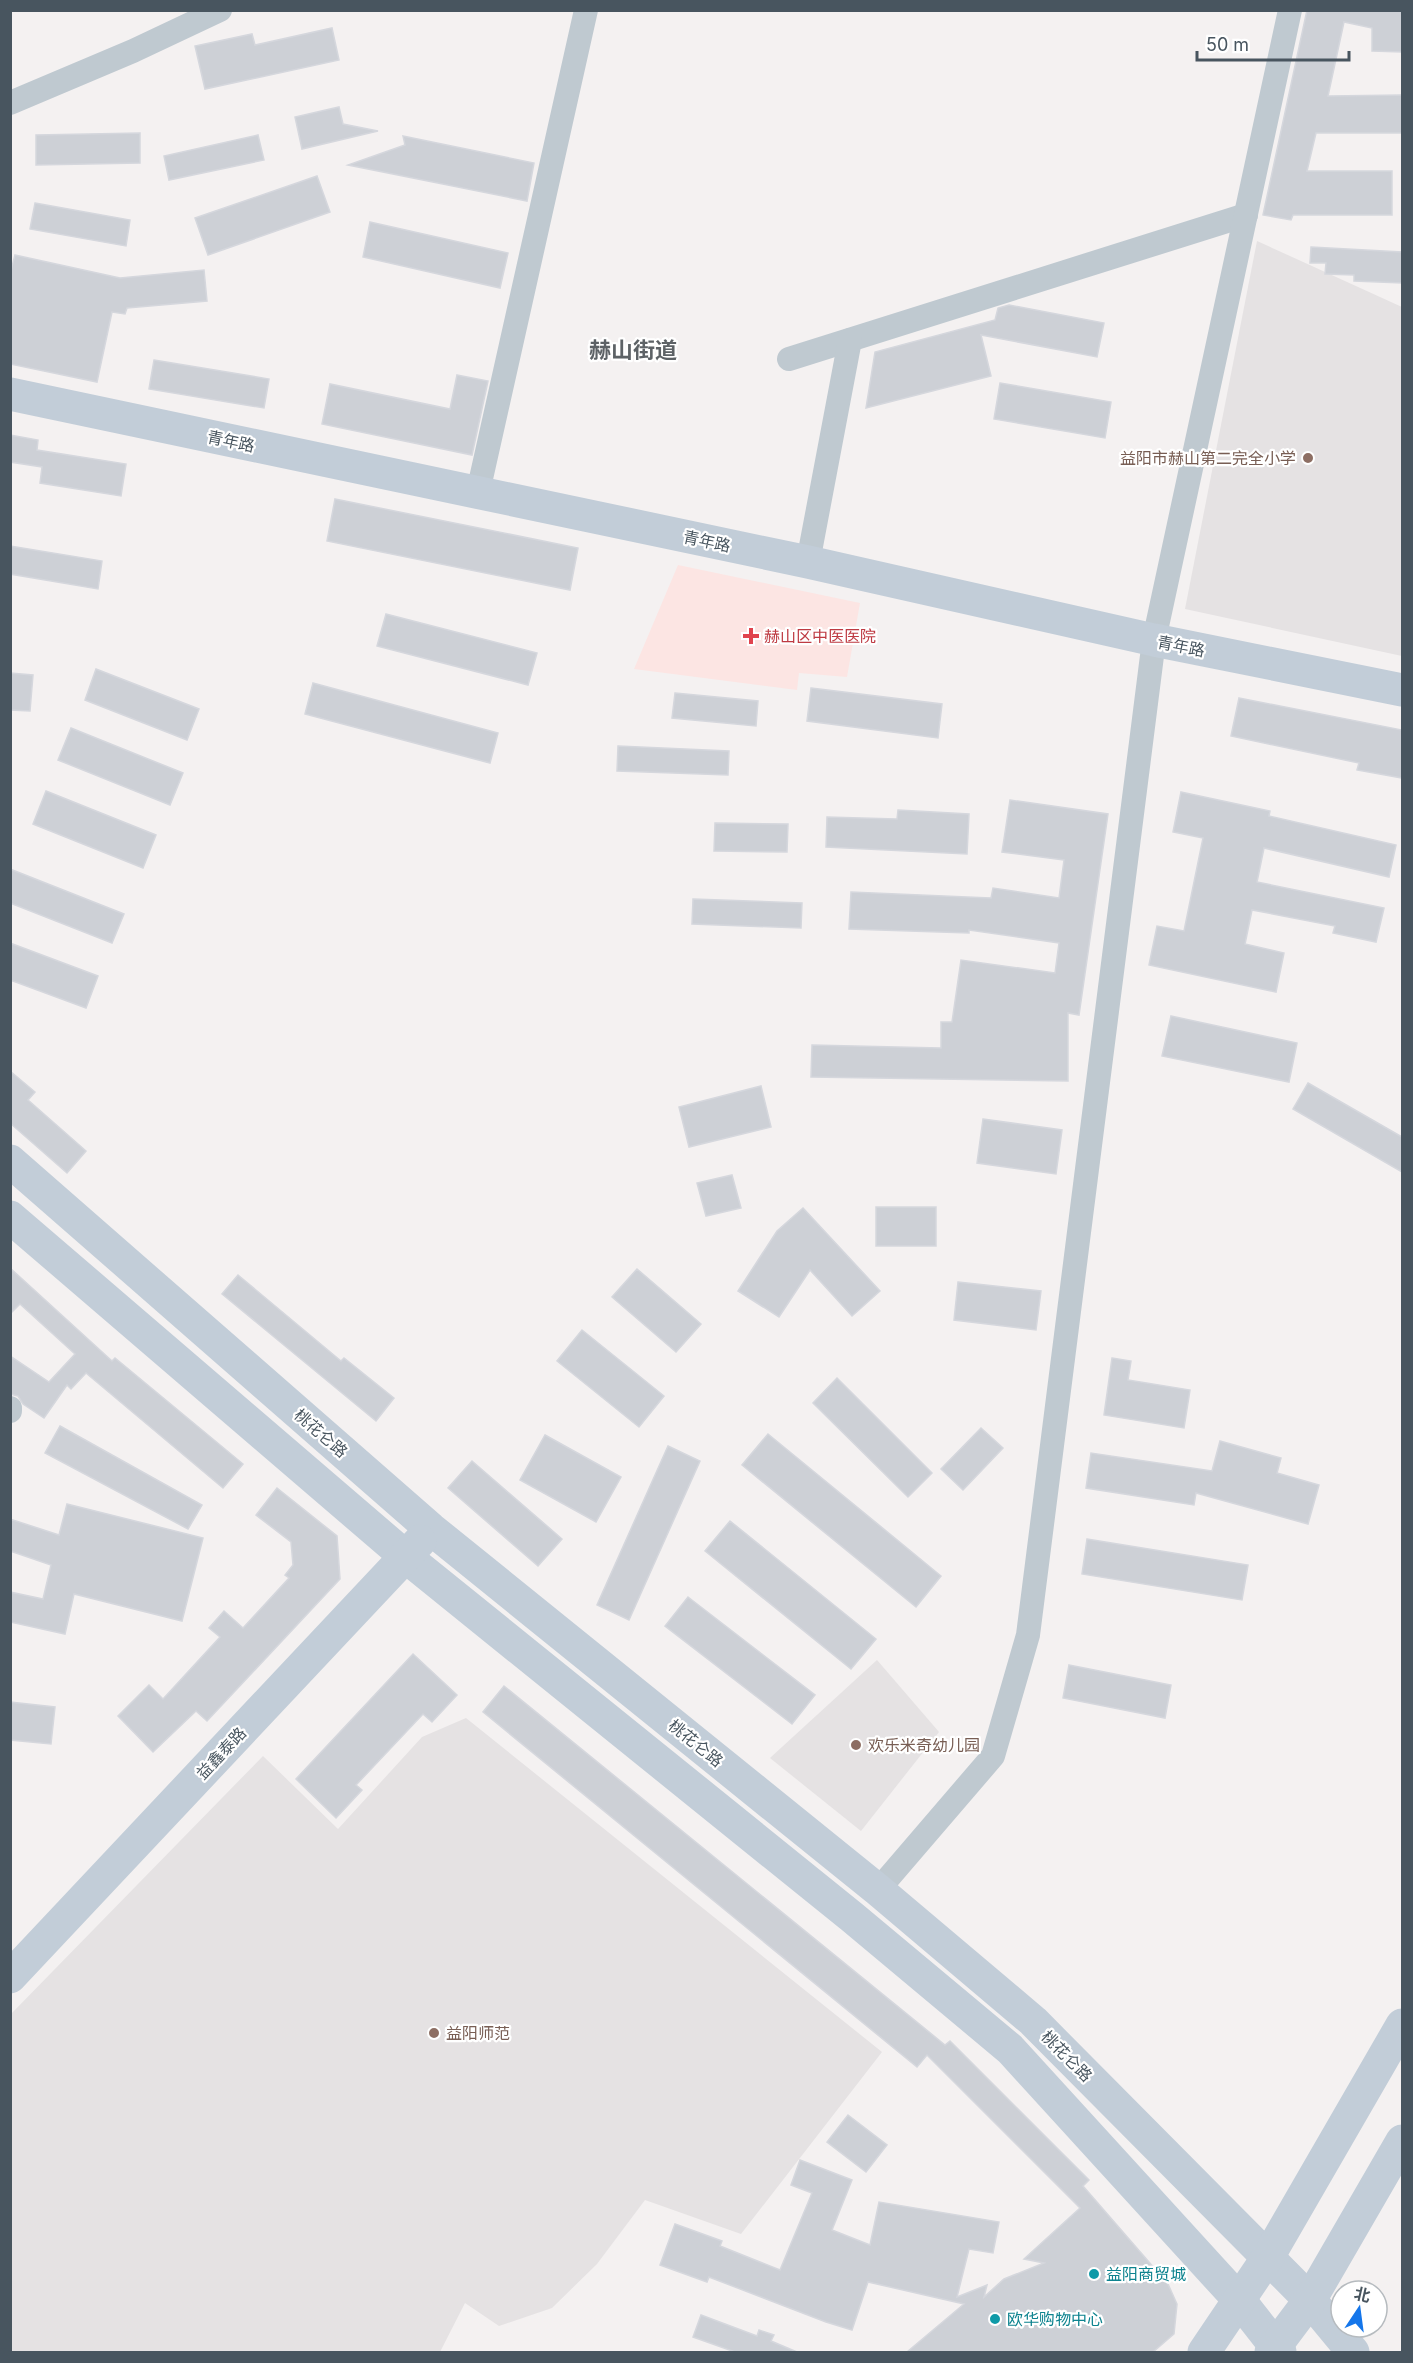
<svg xmlns="http://www.w3.org/2000/svg" width="1413" height="2363" viewBox="0 0 1413 2363" font-family="Inter,'Noto Sans SC',sans-serif">
<style>
.education{fill:#e5e2e3}
.medical{fill:#fce5e3}
.building{fill:#cdd0d6;stroke:#d5d7dd;stroke-width:1.5}
.lines{fill:none;stroke-linecap:round;stroke-linejoin:round}
.street{stroke:#bfc9d0;stroke-width:24}
.secondary{stroke:#c2cdd8;stroke-width:33}
.education-dot{fill:#8d6e63;stroke:#fff;stroke-width:2}
.health-dot{fill:#e0444e;stroke:#fff;stroke-width:2}
.culture-dot{fill:#0f9aa8;stroke:#fff;stroke-width:2}
.labels{text-anchor:middle;dominant-baseline:central;stroke-width:4.5;stroke-linejoin:round;paint-order:stroke}
.street-label{font-size:16px;fill:#48555f;stroke:#fff}
.education-label{font-size:16px;fill:#785e54;stroke:#fff;text-anchor:start}
.health-label{font-size:16px;fill:#be3a42;stroke:#fff;text-anchor:start}
.culture-label{font-size:16px;fill:#0d838f;stroke:#fff;text-anchor:start}
.district-label{font-size:22px;font-weight:bold;fill:#5d6266;stroke:#fff}
</style>
<rect width="100%" height="100%" fill="#f4f1f1"/>
<g class="education">
<path d="M1257,241L1402,307V656L1185,609Z"/>
<path d="M877,1660L939,1732L861,1831L770,1758Z"/>
<path d="M466,1718L882,2052L741,2234L645,2200L597,2264L552,2308L499,2326L465,2303L440,2352H11V2014L263,1756L338,1829L422,1737Z"/>
</g>
<path class="medical" d="M678,565L860,603L847,677L799,673L797,690L634,669Z"/>
<g class="building">
<path d="M1307,10H1402V52L1372,51V28L1344,22L1328,96L1402,95V133H1316L1307,171H1392V215H1293L1291,220L1263,215Z"/>
<path d="M332,28L339,60L205,89L195,46L252,34L255,45Z"/>
<path d="M339,107L343,124L378,131L302,149L295,117Z"/>
<path d="M140,133V163L36,165V135Z"/>
<path d="M258,135L264,160L169,180L164,156Z"/>
<path d="M403,136L534,163L527,201L348,165L405,145Z"/>
<path d="M317,176L330,212L208,255L195,218Z"/>
<path d="M35,203L130,220L126,246L30,229Z"/>
<path d="M370,222L508,253L500,288L363,257Z"/>
<path d="M1311,247L1402,252V283L1354,281V275L1325,274L1326,263H1310Z"/>
<path d="M15,255L120,278L204,270L207,301L127,308L125,314L112,312L97,382L10,364V274Z"/>
<path d="M1009,305L1104,323L1097,357L981,335L991,376L866,408L875,352L995,320L998,308Z"/>
<path d="M154,360L269,379L264,408L149,389Z"/>
<path d="M457,375L488,381L472,455L322,424L330,384L450,409Z"/>
<path d="M1000,383L1111,402L1105,438L994,419Z"/>
<path d="M10,435L38,440L37,450L126,464L121,496L40,483L42,467L10,462Z"/>
<path d="M335,499L578,548L570,590L327,541Z"/>
<path d="M10,546L102,561L98,589L10,574Z"/>
<path d="M386,614L537,653L528,685L377,646Z"/>
<path d="M96,669L199,709L187,740L85,700Z"/>
<path d="M10,673L33,675L30,711L10,710Z"/>
<path d="M313,683L498,733L490,763L305,714Z"/>
<path d="M811,688L942,704L938,738L807,721Z"/>
<path d="M675,693L758,701L756,726L672,718Z"/>
<path d="M1239,698L1402,730V778L1357,770L1359,763L1231,736Z"/>
<path d="M71,728L183,773L170,805L58,760Z"/>
<path d="M618,746L729,751L728,775L617,771Z"/>
<path d="M46,791L156,835L143,868L33,824Z"/>
<path d="M1181,792L1270,811L1269,816L1396,845L1389,877L1264,848L1257,882L1384,908L1376,942L1333,933L1335,926L1252,910L1245,944L1284,953L1276,992L1149,965L1157,926L1184,931L1203,838L1173,832Z"/>
<path d="M1010,800L1108,814L1079,1015L1068,1013V1081L811,1077L812,1045L941,1048V1022H952L961,960L1055,973L1059,943L969,930V933L849,929L851,892L991,898L993,888L1059,898L1064,860L1002,852Z"/>
<path d="M898,810L969,814L967,854L826,847L827,817L897,819Z"/>
<path d="M715,823L788,824L787,852L714,851Z"/>
<path d="M10,869L124,914L112,943L10,903Z"/>
<path d="M693,899L802,903L801,928L692,924Z"/>
<path d="M10,943L98,976L86,1008L10,980Z"/>
<path d="M1171,1016L1297,1043L1289,1082L1162,1056Z"/>
<path d="M10,1071L35,1092L28,1100L86,1151L67,1173L10,1123Z"/>
<path d="M1308,1083L1402,1137V1172L1293,1109Z"/>
<path d="M761,1086L771,1127L689,1147L679,1107Z"/>
<path d="M983,1119L1062,1130L1056,1174L977,1163Z"/>
<path d="M732,1175L741,1208L706,1216L697,1183Z"/>
<rect x="876" y="1207" width="60" height="39"/>
<path d="M803,1208L880,1291L852,1316L810,1270L779,1317L738,1291L777,1231Z"/>
<path d="M10,1268L112,1361L115,1358L243,1464L223,1488L86,1373L71,1389L67,1385L44,1418L23,1404L18,1396L10,1394V1356L49,1382L75,1354L20,1304L10,1314Z"/>
<path d="M637,1269L701,1324L676,1352L612,1297Z"/>
<path d="M238,1275L341,1361L344,1358L394,1398L376,1421L222,1294Z"/>
<path d="M958,1282L1041,1291L1036,1330L954,1320Z"/>
<path d="M582,1330L664,1396L639,1427L557,1361Z"/>
<path d="M1112,1358L1131,1361L1128,1380L1190,1390L1184,1428L1104,1415Z"/>
<path d="M837,1378L932,1473L908,1497L813,1403Z"/>
<path d="M60,1426L202,1505L188,1529L45,1453Z"/>
<path d="M981,1428L1003,1448L963,1490L941,1469Z"/>
<path d="M768,1434L941,1576L916,1607L742,1465Z"/>
<path d="M545,1435L621,1477L596,1522L520,1480Z"/>
<path d="M1220,1441L1281,1458L1277,1473L1319,1485L1308,1524L1196,1493L1194,1505L1086,1488L1091,1453L1212,1471Z"/>
<path d="M668,1446L700,1461L629,1620L597,1605Z"/>
<path d="M472,1461L562,1539L538,1566L448,1488Z"/>
<path d="M277,1488L337,1536L340,1579L207,1721L196,1711L153,1752L118,1716L149,1685L163,1699L220,1637L209,1628L224,1611L243,1628L289,1578L285,1575L293,1565L291,1542L256,1515Z"/>
<path d="M67,1504L203,1538L182,1621L74,1594L65,1634L10,1622V1592L43,1599L51,1565L10,1551V1519L59,1535Z"/>
<path d="M730,1521L876,1639L851,1669L705,1551Z"/>
<path d="M1087,1539L1248,1565L1242,1600L1082,1574Z"/>
<path d="M688,1597L815,1695L792,1724L665,1626Z"/>
<path d="M413,1654L457,1695L432,1722L423,1714L356,1785L362,1790L336,1818L296,1779Z"/>
<path d="M1069,1665L1171,1685L1165,1718L1063,1698Z"/>
<path d="M504,1686L945,2045L950,2041L1089,2180L1083,2186L1168,2284L1177,2304L1174,2334L1153,2352H907L964,2304L868,2282L852,2330L826,2322L709,2277L707,2282L660,2265L675,2224L722,2241L720,2246L780,2270L812,2193L791,2185L800,2160L852,2180L832,2230L870,2245L879,2202L999,2222L993,2253L969,2249L957,2297L987,2285L984,2297L1004,2279L1044,2263L1024,2259L1080,2208L927,2055L917,2067L483,1712Z"/>
<path d="M10,1702L55,1707L51,1744L10,1740Z"/>
<path d="M848,2115L887,2145L866,2172L827,2142Z"/>
<path d="M701,2315L757,2336L759,2330L774,2335L771,2341L797,2352H735L693,2337Z"/>
</g>
<g class="lines">
<g class="street">
<path d="M10,103L133,51L220,10"/>
<path d="M789,359L1246,215"/>
<path d="M478,492L586,10"/>
<path d="M808,562L850,340"/>
<path d="M10,1408V1411"/>
<path d="M878,1890L993,1756L1028,1635L1154,640L1290,10"/>
</g>
<g class="secondary">
<path d="M10,394L808,562L1154,640L1402,690"/>
<path d="M10,1161L431,1529L878,1890L1033,2021L1310,2300L1353,2352"/>
<path d="M10,1217L406,1557L852,1917L1010,2049L1240,2301L1280,2352"/>
<path d="M10,1977L420,1541"/>
<path d="M1204,2352L1268,2257L1402,2025"/>
<path d="M1271,2352L1310,2300L1402,2141"/>
</g>
</g>
<g class="education-dot">
<circle cx="1308" cy="458" r="6"/>
<circle cx="856" cy="1745" r="6"/>
<circle cx="434" cy="2033" r="6"/>
</g>
<path class="health-dot" d="M748 627h6v6h6v6h-6v6h-6v-6h-6v-6h6z"/>
<g class="culture-dot">
<circle cx="1094" cy="2274" r="6"/>
<circle cx="995" cy="2319" r="6"/>
</g>
<g class="labels">
<g class="street-label">
<text transform="translate(231 441) rotate(12)">青年路</text>
<text transform="translate(707 541) rotate(12)">青年路</text>
<text transform="translate(1181 646) rotate(11)">青年路</text>
<text transform="translate(321 1433) rotate(41)">桃花仑路</text>
<text transform="translate(696 1743) rotate(39)">桃花仑路</text>
<text transform="translate(221 1753) rotate(-47)">益鑫泰路</text>
<text transform="translate(1067 2056) rotate(45)">桃花仑路</text>
</g>
<g class="education-label">
<text x="1296" y="458" text-anchor="end">益阳市赫山第二完全小学</text>
<text x="868" y="1745">欢乐米奇幼儿园</text>
<text x="446" y="2033">益阳师范</text>
</g>
<g class="health-label">
<text x="764" y="636">赫山区中医医院</text>
</g>
<g class="culture-label">
<text x="1106" y="2274">益阳商贸城</text>
<text x="1007" y="2319">欧华购物中心</text>
</g>
<g class="district-label">
<text x="633" y="350">赫山街道</text>
</g>
</g>
<rect width="1413" height="2363" fill="none" stroke="#48555f" stroke-width="24"/>
<g transform="translate(1359 2309) rotate(13)"><circle r="28" fill="#ffffff" stroke="#b6bbbf" stroke-width="1.5"/>
<path d="M0-4.5L10 22L0 15L-10 22Z" fill="#1576ea"/>
<text y="-9" font-size="16" font-weight="bold" text-anchor="middle" fill="#48555f">北</text>
</g>
<path d="M1197 51v9h152v-9" fill="none" stroke="#48555f" stroke-width="3"/>
<text x="1206" y="51" font-size="18" fill="#48555f" stroke="#ffffff" stroke-width="4.5" paint-order="stroke">50 m</text>
</svg>
